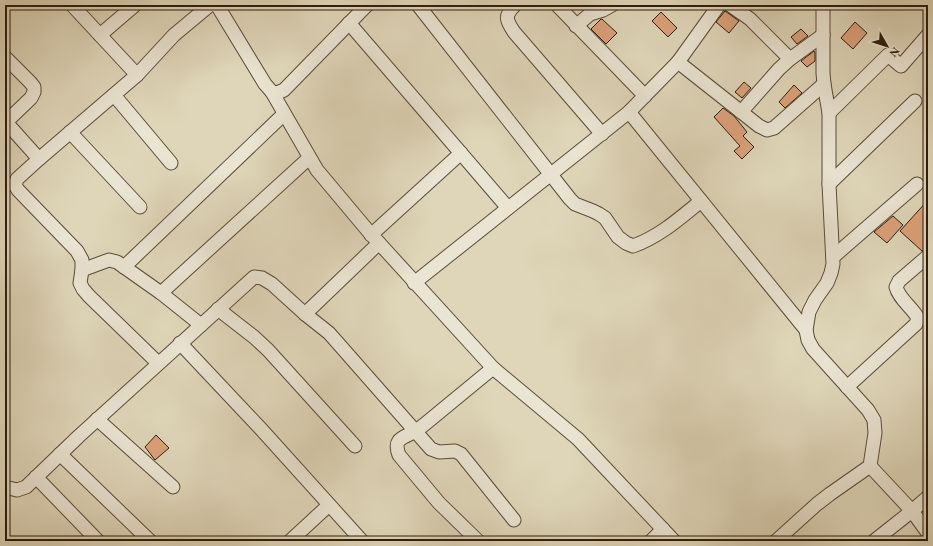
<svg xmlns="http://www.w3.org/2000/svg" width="933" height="546" viewBox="0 0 933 546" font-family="'EB Garamond',serif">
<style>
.building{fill:#dca27a;stroke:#2d1d0e}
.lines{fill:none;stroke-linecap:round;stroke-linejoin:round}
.street-casing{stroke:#5a4b39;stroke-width:15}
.street{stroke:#eae4d2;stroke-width:13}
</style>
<rect width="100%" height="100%" fill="#dfd6b9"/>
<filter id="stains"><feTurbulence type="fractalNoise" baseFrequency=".005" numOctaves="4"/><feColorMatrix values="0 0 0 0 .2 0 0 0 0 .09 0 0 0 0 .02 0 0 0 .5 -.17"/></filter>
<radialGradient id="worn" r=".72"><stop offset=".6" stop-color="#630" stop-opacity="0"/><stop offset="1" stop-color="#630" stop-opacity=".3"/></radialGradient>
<g class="building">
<path d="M725,11L739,21L729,33L716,22Z"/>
<path d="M661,12L677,28L668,37L652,21Z"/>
<path d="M601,19H602L617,33L606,44L591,29Z"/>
<path d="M855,22L867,33L853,49L841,38Z"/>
<path d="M801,29L808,36L797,44L791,37Z"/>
<path d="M814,51L815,53V61L807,67L801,61Z"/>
<path d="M744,82L751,88L742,98L735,92Z"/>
<path d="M794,85L802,93L785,108L779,102Z"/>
<path d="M723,108L734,116L747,132L743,136L754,147L742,159L734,151L740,146L714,117Z"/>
<path d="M928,200V220L923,226L928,230V248L922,251L900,231Z"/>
<path d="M893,216L903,225L887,243L874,232Z"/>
<path d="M156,435L169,448L155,460L145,447Z"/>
</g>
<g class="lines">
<g class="street-casing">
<g id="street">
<path d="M72,5L137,75"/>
<path d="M217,5L265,84L272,92L277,93L284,90L367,5"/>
<path d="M418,5L570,199L575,204L593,211L599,214L605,218L618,237L626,243L633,246C659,237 680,218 701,201"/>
<path d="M515,5C504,16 506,20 514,32L602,134"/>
<path d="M557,5L645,96"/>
<path d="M730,5L750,19L790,59"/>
<path d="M823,5V73L824,84L829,113V184L833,264L831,273L827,283L815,300L809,312L806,330L808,340L813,349L868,410L874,420L875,433L870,466L912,511L928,533"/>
<path d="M349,23L508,208"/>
<path d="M576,26L590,14L603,10L612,5"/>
<path d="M100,35L135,5"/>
<path d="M5,57L30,82L34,87V92L31,98L6,122"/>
<path d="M678,62L759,126L767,130L774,128L824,84"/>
<path d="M272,92L317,170L369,232L493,368L578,439L674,541"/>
<path d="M114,95L171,163"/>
<path d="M629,112L806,330"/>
<path d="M741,112L779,69L790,59L823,35"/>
<path d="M829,113L888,55L901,66L928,35"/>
<path d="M5,121L39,159"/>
<path d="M70,132L140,207"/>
<path d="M829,184L915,101"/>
<path d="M371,235L461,153"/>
<path d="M833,257L917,184"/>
<path d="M124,267L284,114"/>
<path d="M82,270L109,260L117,262L161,293L201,325"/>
<path d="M414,283L629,112L678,62L719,5"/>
<path d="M161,293L219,240L309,158"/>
<path d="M218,309L254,337L268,350L355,446"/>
<path d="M305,314L379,243"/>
<path d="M180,343L261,429L362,541"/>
<path d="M158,363L89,296L83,289L80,283L82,270V260L77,251L18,190L15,185L17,179L39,159L137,75L174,35L210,5"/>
<path d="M847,387L916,324L918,318C912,307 899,299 896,287L899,281L928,256"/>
<path d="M97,419L173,487"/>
<path d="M60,454L150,541"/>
<path d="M36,477L98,541"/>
<path d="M5,487L17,490L26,487L79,436L254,277L262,278L272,284L305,314L329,333L431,449L439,452L455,451L461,454L514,520"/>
<path d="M290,541L329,505"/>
<path d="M478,541L439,503L399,455C393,439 402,438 414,432C418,430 421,427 425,424L493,368"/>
<path d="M651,541L663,529"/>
<path d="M776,541L817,504L830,494L870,466"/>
<path d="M874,541L912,511L928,497"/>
</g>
</g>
<use href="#street" class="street"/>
</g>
<rect width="933" height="546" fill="none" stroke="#dfd6b9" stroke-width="20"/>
<rect x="6" y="6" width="921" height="534" fill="none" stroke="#2d1d0e" stroke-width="2"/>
<rect x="10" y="10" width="913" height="526" fill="none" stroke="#2d1d0e"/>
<g transform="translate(887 46) rotate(129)" stroke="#eae4d2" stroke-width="3" paint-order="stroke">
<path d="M0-3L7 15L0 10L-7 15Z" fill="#2d1d0e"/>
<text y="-6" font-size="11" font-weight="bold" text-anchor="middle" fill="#2d1d0e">N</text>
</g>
<rect width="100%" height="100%" filter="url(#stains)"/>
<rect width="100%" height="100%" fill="url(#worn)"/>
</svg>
